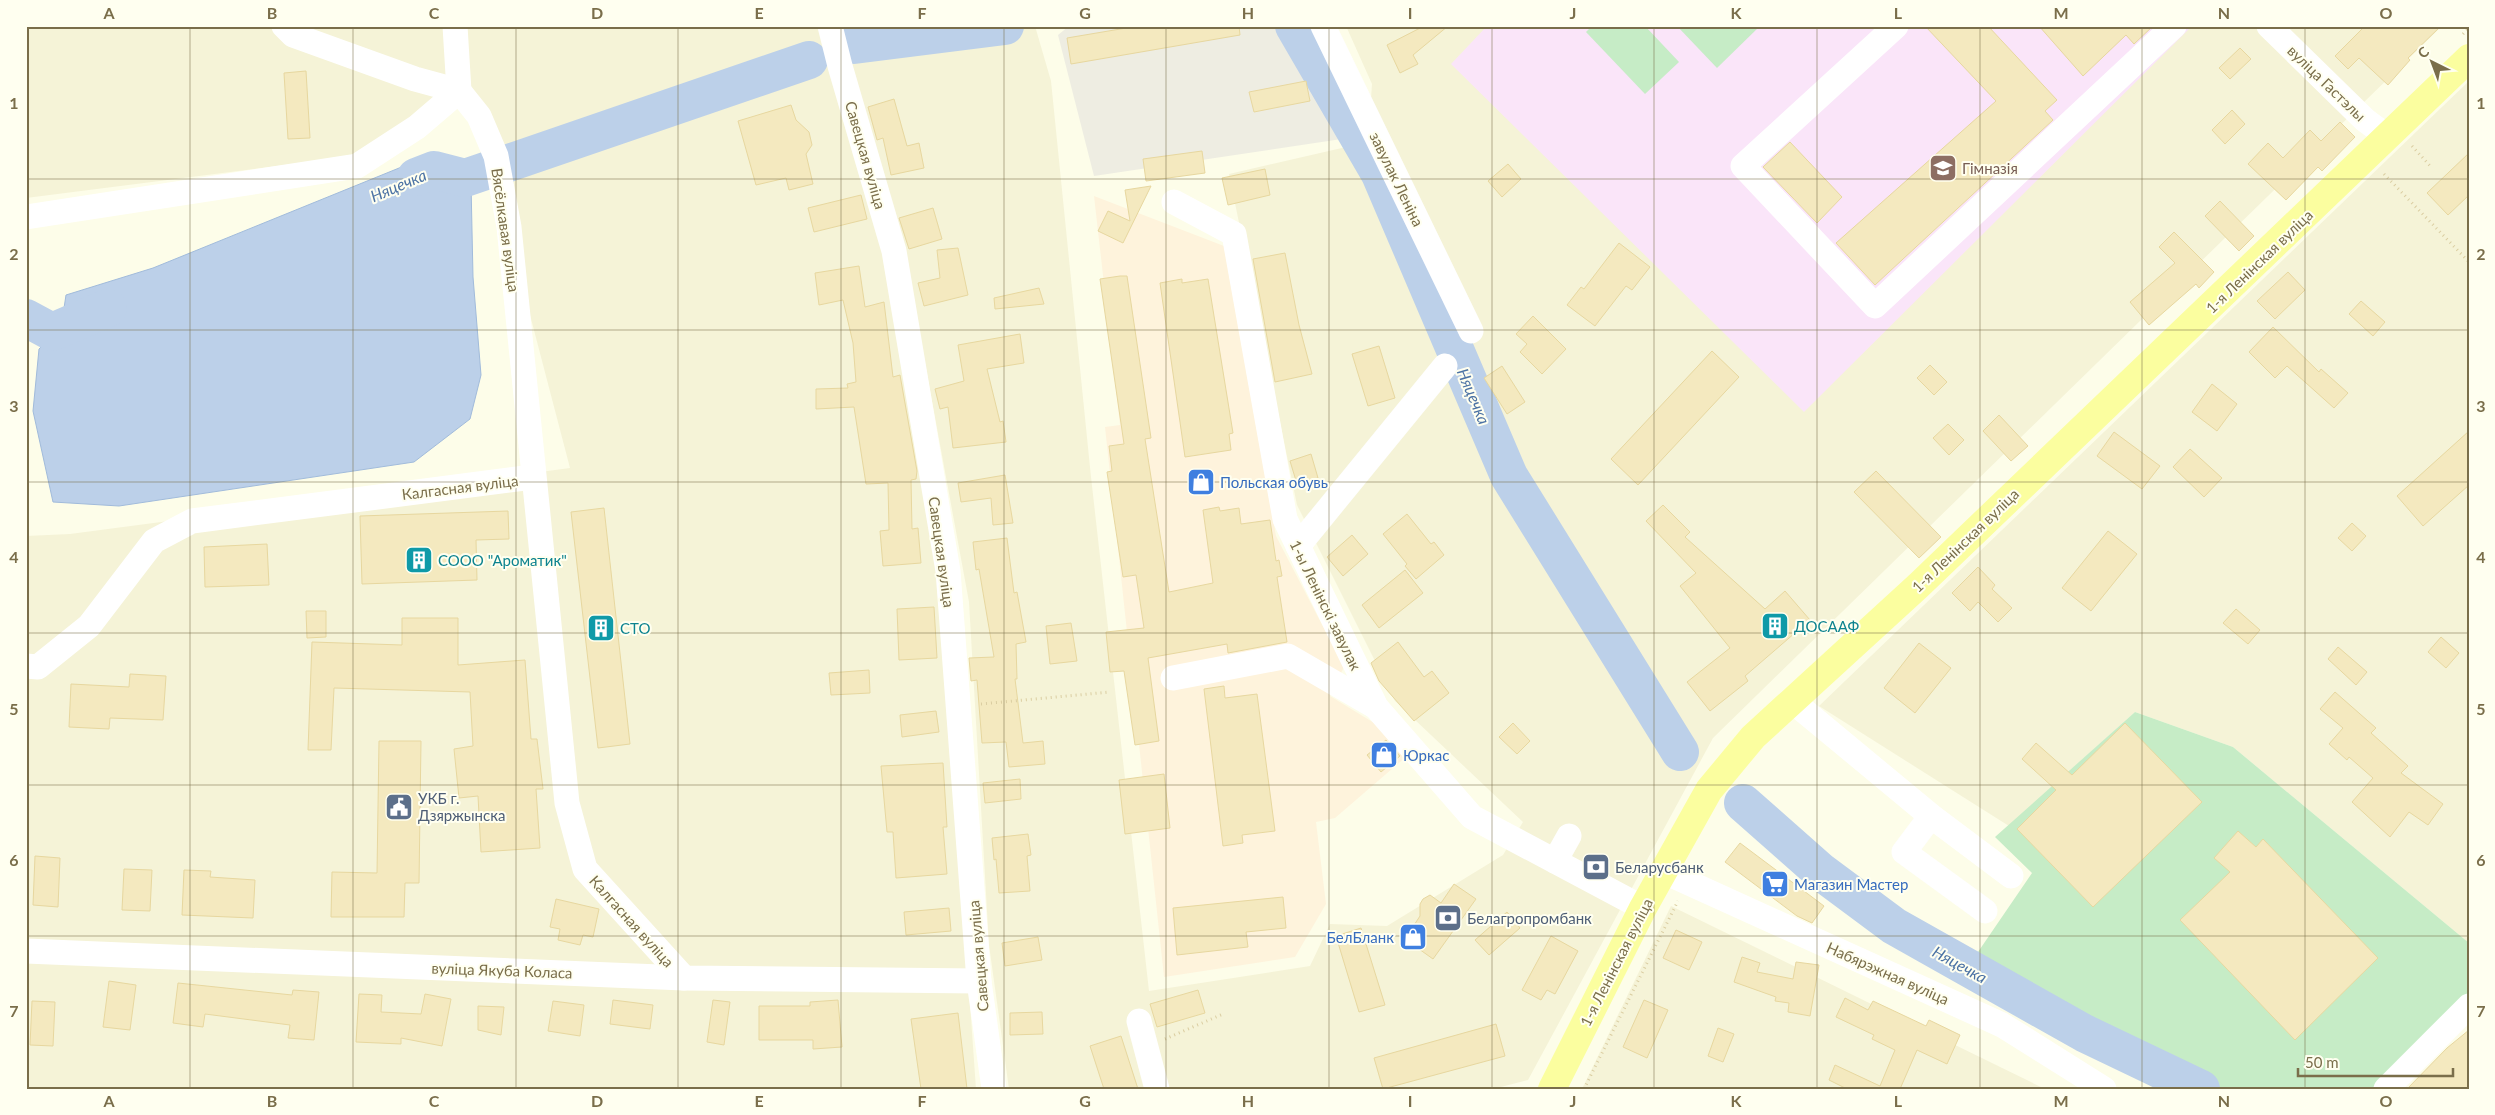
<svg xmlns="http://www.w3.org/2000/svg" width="2495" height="1115" viewBox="0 0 2495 1115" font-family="Lato,sans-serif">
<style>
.residential{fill:#f5f3d7}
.commercial{fill:#fef3dc}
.industrial{fill:#eeede2}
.education{fill:#fae5f9}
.green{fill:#c6ecc6}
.water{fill:#bcd0e9;stroke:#a1bbdb}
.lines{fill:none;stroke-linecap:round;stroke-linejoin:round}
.river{stroke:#bcd0e9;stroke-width:38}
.building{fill:#f4e9bf;stroke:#e7d79f}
.path{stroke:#dacda1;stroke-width:3;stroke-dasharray:1 4;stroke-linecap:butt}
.minor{stroke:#fff;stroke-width:25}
.major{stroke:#fbfe9f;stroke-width:28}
.grid{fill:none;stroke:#7a6e4a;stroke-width:1;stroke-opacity:0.55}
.labels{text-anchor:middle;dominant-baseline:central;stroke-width:4;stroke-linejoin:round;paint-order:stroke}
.street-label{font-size:15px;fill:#7a6e4a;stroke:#fffff0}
.education-label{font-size:15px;fill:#785e54;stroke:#fffff0;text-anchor:start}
.shop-label{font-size:15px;fill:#366cbe;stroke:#fffff0;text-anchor:start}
.culture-label{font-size:15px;fill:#0d838f;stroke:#fffff0;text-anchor:start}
.service-label{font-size:15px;fill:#4e5e75;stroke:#fffff0;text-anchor:start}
.water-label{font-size:16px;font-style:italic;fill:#4b72a4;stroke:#fffff0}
.neatline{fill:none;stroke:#7a6e4a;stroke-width:2}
.grid-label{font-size:16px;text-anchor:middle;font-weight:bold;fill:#7a6e4a}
</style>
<rect width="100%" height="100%" fill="#fdfde9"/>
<g class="residential">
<path d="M26,26H826L883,253L938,547L976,1089H26V536L70,534L570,468L466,70L414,121L355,156L26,198Z"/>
<path d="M841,26H1035L1051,81L1091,477L1149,991L1310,966L1330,924L1387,926L1503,855L1523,822L1395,701L1297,505L1229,174L1368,142L1372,84L1346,26H2442L1713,738L1528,1080L1493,1089H1009L989,945L969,602L904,249Z"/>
<path d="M2469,81V943L2233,747L2135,712L2009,826L1819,706Z"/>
<path d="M1671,906L2045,1089H1582Z"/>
</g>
<path class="commercial" d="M1094,196L1224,246L1276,536L1344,667L1330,696L1379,726L1407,756L1335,818L1316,822L1326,904L1295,957L1164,977L1105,427L1120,425Z"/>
<path class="industrial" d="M1069,26H1307L1355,137L1094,176L1058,35Z"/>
<path class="education" d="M1487,26H2192L1804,412L1451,64Z"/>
<g class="green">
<path d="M1592,26H1645L1679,62L1645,94L1586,32Z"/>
<path d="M1677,26H1760L1717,68Z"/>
<path d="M2135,712L2233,747L2469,943V1017L2391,1089H2215L2185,1067L2079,1019L1978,952L2032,873L1995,837Z"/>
</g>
<path class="water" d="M436,153L471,183L473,277L481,375L470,419L414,462L119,506L53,502L33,411L39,349L61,328L66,295L153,268Z"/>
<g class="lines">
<g class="river">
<path d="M1294,26L1380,174L1509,476L1680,752"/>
<path d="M854,45L1005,26"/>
<path d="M416,177L434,170L465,178L809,60"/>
<path d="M26,318L52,332L108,308"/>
<path d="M1743,803L1820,871L1894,926L2084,1033L2201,1089"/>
</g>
</g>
<g class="building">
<path d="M1138,26H1239L1240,35L1071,64L1067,38Z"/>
<path d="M1424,26H1448L1413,55L1418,64L1400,73L1387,45Z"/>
<path d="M1925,26H1988L2057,100L2045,111L2053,120L1875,285L1836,243L1996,101Z"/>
<path d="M2039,26H2153L2134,44L2126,35L2083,76Z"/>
<path d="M2365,26H2441L2408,58L2410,60L2388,85L2359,58L2348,69L2335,56Z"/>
<path d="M2240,48L2251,59L2230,79L2219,68Z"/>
<path d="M306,71L310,138L288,139L284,73Z"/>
<path d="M1306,81L1310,101L1254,112L1249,92Z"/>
<path d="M894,99L907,146L919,143L924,168L891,175L883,138L877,140L868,107Z"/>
<path d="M791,105L796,120L809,132L812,145L806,154L813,184L789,190L786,178L756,185L738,121Z"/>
<path d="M2232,110L2245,124L2225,144L2212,130Z"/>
<path d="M2340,122L2355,137L2322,171L2318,167L2286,200L2248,164L2268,143L2283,158L2310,130L2321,141Z"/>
<path d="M1790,142L1842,197L1817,223L1763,167Z"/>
<path d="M1202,151L1205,173L1146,181L1143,159Z"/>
<path d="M2469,153V195L2448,215L2427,193Z"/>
<path d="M1508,164L1521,179L1502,197L1488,181Z"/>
<path d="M1265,169L1270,195L1228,205L1222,178Z"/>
<path d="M1151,186L1123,243L1098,231L1108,211L1130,221L1125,190Z"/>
<path d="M861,195L867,219L814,232L808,208Z"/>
<path d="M2220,201L2254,236L2239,251L2205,216Z"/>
<path d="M933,208L942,239L909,249L899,218Z"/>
<path d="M2174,232L2214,272L2199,288L2196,284L2149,325L2130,302L2175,263L2159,247Z"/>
<path d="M1619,243L1650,267L1632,290L1626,286L1595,326L1567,305L1581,287L1584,289Z"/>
<path d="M958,248L968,295L924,306L918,283L940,278L937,250Z"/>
<path d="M1285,253L1299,325L1312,374L1275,382L1253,259Z"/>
<path d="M859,266L865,307L884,302L893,377L900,375L917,471L916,479L911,480L912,529L918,528L921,563L883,566L880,531L889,530L888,483L866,484L854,407L816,409V389L848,388L847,384L856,382L853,343L843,300L819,305L815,273Z"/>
<path d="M2288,272L2305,290L2275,319L2257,301Z"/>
<path d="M1120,276H1127L1151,438L1145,439L1169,592L1213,583L1203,510L1219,507L1220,511L1239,508L1241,524L1270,520L1276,561L1279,560L1282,576L1277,577L1287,642L1228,653L1227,644L1148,658L1159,741L1135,745L1124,671L1110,672L1106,632L1144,628L1136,575L1123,577L1107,472L1112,471L1109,446L1124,444L1100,279Z"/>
<path d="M1182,279V283L1208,279L1233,433L1229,434L1231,450L1185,457L1160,283Z"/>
<path d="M1039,288L1044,304L995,309L994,298Z"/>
<path d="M2361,301L2385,322L2373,336L2349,314Z"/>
<path d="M1533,316L1566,349L1542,374L1520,352L1527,344L1516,334Z"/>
<path d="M2273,327L2319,372L2321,369L2348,393L2334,408L2287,366L2275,378L2249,352Z"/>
<path d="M1020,334L1024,363L987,369L1000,422L1003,421L1006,442L953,448L948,407L940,409L935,389L964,381L958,345Z"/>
<path d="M1379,346L1395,398L1368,406L1352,354Z"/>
<path d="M1712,351L1739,377L1638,485L1611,459Z"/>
<path d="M1930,365L1947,382L1934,395L1917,378Z"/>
<path d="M1502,366L1525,402L1507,414L1484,378Z"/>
<path d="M2212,384L2237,404L2217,431L2192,412Z"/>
<path d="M1999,415L2028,446L2011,461L1983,431Z"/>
<path d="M1948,424L1964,440L1949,455L1933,438Z"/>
<path d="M2469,431V485L2423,526L2397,496Z"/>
<path d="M2114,432L2160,466L2142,489L2097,456Z"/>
<path d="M2190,449L2222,478L2204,497L2173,467Z"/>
<path d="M1311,454L1318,478L1297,484L1290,461Z"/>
<path d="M1876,471L1941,537L1919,558L1854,492Z"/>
<path d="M1005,475L1013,523L993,525L991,498L961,502L958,483Z"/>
<path d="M1663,505L1690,532L1685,537L1765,609L1785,591L1810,620L1745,676L1748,681L1710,711L1687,682L1730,648L1680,586L1696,573L1646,521Z"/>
<path d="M604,508L630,744L598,748L571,512Z"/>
<path d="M508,511L509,539L476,540L477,580L362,584L360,516Z"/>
<path d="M1407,514L1431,544L1434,542L1444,555L1416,579L1405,566L1407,564L1383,534Z"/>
<path d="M2352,523L2366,536L2352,551L2338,538Z"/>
<path d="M2108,531L2137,554L2091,611L2062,588Z"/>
<path d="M1352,535L1368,554L1343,576L1327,557Z"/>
<path d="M1007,538L1014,593L1017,592L1026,642L1016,644L1017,679H1015L1023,743L1043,741L1045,764L1009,767L1006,742L982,743L977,680L971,681L969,658L994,657L979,569L976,570L973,542Z"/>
<path d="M267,544L269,585L205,587L204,547Z"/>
<path d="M1978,567L1995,585L1992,589L2012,608L1998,622L1978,602L1970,611L1952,593Z"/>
<path d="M1405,570L1423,593L1379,628L1362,605Z"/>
<path d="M934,607L937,658L899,660L897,609Z"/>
<path d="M2236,609L2260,630L2248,644L2223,623Z"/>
<path d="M306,611H326V637L307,638Z"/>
<path d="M402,618H458V665L525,660L531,739H537L543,789H536L540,848L481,852L478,796L459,798L454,749L473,746L470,692L334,688L331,750H308L312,642L402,645Z"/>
<path d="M1071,623L1077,661L1050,664L1046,626Z"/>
<path d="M2441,637L2459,653L2446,668L2428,652Z"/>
<path d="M1398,642L1424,677L1432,671L1449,693L1414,721L1379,681L1371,663Z"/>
<path d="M1919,643L1951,668L1915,713L1884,688Z"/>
<path d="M2338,647L2367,672L2356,685L2328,659Z"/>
<path d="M869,670L870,693L831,695L829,673Z"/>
<path d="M130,674L166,676L163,720L110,718L109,729L69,727L71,684L129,687Z"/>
<path d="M1224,686L1225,698L1257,694L1275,831L1242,835L1243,843L1223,846L1204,689Z"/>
<path d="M2335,692L2376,728L2371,733L2408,766L2401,773L2443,804L2428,825L2409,812L2390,837L2352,802L2373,778L2349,757L2347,760L2329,744L2343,728L2320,709Z"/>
<path d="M936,711L939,732L902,737L900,715Z"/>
<path d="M1513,723L1530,741L1517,754L1499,737Z"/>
<path d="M2125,723L2202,802L2093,907L2017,829L2056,790L2022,759L2036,743L2072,775Z"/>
<path d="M1386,740L1400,756L1381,772L1367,755Z"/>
<path d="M379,741H421L419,883H405L404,917H331L332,872L377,873Z"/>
<path d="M943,763L947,827H943L947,874L896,878L893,832H887L881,766Z"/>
<path d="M1164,774L1170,828L1125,834L1119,780Z"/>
<path d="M1020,779L1021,799L985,803L983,783Z"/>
<path d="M2238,831L2256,847L2263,839L2378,958L2295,1040L2180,920L2230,872L2214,858Z"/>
<path d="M1028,834L1031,855L1027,856L1030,891L999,893L996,859L994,860L992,838Z"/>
<path d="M1740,843L1824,906L1812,923L1797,916L1725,862Z"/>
<path d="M35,856L60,858L58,907L33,905Z"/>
<path d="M124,869L152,870L150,911L122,910Z"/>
<path d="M184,870L211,871L210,877L255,880L253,918L182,915Z"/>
<path d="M1454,884L1476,899L1433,959L1405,939L1420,916V904L1423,899L1430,895L1441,903Z"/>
<path d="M1283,897L1286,928L1246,932L1248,947L1177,955L1173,908Z"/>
<path d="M556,899L599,909L593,937L583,935L580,945L558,940L560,929L550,927Z"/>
<path d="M949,908L951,931L906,935L904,912Z"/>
<path d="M1507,912L1520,928L1489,955L1475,940Z"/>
<path d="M1361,928L1385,1005L1359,1012L1336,936Z"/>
<path d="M1676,930L1702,942L1689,970L1663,958Z"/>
<path d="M1551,936L1578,951L1555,994L1547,990L1541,1000L1522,990Z"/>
<path d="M1038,937L1042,960L1005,966L1002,943Z"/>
<path d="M1742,957L1760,963L1757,972L1793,979L1796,962L1819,965L1810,1016L1788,1012L1789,1003L1775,1001L1776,997L1734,982Z"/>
<path d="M109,981L136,985L130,1030L103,1027Z"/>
<path d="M178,983L292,995L293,990L319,992L314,1040L288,1038L290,1025L205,1014L203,1027L173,1023Z"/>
<path d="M1198,990L1205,1013L1157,1027L1150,1004Z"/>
<path d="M359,994L382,995L381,1012L421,1014L425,994L451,999L442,1046L401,1038V1044L356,1042Z"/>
<path d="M1845,998L1868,1010L1873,1001L1926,1026L1929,1020L1960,1035L1947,1064L1917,1050L1900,1089H1847L1829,1080L1835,1065L1880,1086L1895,1050L1872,1039L1874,1035L1836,1017Z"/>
<path d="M613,1000L653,1005L650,1029L610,1024Z"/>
<path d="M713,1000L730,1002L724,1045L707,1042Z"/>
<path d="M838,1000L842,1047L813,1049V1040H759V1006H810V1002Z"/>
<path d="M1644,1000L1668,1010L1647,1058L1623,1047Z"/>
<path d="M32,1001L55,1002L53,1046L30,1045Z"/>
<path d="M553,1001L584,1005L580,1036L548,1031Z"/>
<path d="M478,1006L504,1007L501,1035L478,1030Z"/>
<path d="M1042,1012L1043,1034L1010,1035V1013Z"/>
<path d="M958,1013L967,1089H921L911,1019Z"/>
<path d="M1496,1024L1505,1056L1383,1089L1374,1058Z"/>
<path d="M1718,1028L1734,1034L1723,1062L1708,1056Z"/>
<path d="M2469,1030V1089H2407L2447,1048Z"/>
<path d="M1121,1036L1138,1089H1104L1090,1046Z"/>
</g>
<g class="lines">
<g class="path">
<path d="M2463,34L2469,28"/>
<path d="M2412,146L2432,168"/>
<path d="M2384,174L2469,262"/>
<path d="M981,704L1110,692"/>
<path d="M1165,1039L1223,1014"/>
<path d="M1584,1089L1678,901"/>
</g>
<g class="minor">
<path d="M284,26L293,35L415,79L459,91L479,116L496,156L509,227L567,803L585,869L684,978"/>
<path d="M830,26L840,66L894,251L948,571L979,981L994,1089"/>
<path d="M1323,26L1471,331"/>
<path d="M1896,26L1743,166L1875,306L2174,26"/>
<path d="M2269,26L2365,120L2388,137"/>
<path d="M1174,202L1234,234L1285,519L1376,707L1472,817L1643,908"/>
<path d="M26,217L357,166L417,127L459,91L455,26"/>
<path d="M1298,546L1445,366"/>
<path d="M26,666L38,667L89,626L154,541L192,521L533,477"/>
<path d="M1173,678L1288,656L1376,707"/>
<path d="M1791,700L1931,816L2011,876"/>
<path d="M1931,816L1904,852L1985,911"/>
<path d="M1555,861L1569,836"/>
<path d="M1665,872L2002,1025L2104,1089"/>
<path d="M26,951L684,978L979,981"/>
<path d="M1139,1021L1157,1089"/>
<path d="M2386,1089L2469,1006"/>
</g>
<path class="major" d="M1552,1089L1643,908L1709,790L1753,737L1918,586L2469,58"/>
</g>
<path class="grid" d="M190,26V1089M353,26V1089M516,26V1089M678,26V1089M841,26V1089M1004,26V1089M1166,26V1089M1329,26V1089M1492,26V1089M1654,26V1089M1817,26V1089M1980,26V1089M2142,26V1089M2305,26V1089M26,179H2469M26,330H2469M26,482H2469M26,633H2469M26,785H2469M26,936H2469"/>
<defs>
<g id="school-square" transform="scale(1.4375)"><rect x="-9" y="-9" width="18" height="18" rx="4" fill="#8d6e63" stroke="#fffff0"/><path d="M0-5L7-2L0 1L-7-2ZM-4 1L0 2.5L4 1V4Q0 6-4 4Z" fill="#fff"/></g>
<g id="shop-square" transform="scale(1.4375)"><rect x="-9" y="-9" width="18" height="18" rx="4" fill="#3f7fe0" stroke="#fffff0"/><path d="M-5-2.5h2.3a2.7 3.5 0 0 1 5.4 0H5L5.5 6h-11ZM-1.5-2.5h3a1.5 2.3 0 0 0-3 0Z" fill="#fff"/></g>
<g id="building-square" transform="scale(1.4375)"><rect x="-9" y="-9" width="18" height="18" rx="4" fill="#0f9aa8" stroke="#fffff0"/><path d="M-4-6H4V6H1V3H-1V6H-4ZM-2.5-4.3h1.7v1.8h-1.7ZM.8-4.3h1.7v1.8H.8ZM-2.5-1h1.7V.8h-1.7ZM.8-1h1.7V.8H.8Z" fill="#fff"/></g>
<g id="civic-square" transform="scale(1.4375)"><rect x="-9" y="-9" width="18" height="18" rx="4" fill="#5c6f8a" stroke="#fffff0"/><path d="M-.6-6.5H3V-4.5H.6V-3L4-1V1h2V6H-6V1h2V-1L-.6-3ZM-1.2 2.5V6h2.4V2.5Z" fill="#fff"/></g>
<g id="bank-square" transform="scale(1.4375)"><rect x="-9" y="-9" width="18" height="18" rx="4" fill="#5c6f8a" stroke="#fffff0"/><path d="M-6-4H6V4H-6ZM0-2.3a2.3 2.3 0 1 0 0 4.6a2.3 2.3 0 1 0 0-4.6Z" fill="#fff"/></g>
<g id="supermarket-square" transform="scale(1.4375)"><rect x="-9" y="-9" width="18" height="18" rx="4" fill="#3f7fe0" stroke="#fffff0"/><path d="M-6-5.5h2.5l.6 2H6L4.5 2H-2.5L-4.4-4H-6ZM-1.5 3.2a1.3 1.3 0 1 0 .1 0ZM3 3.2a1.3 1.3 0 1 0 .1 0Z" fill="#fff"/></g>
</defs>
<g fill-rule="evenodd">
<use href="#school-square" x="1943" y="168"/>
<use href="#shop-square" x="1201" y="482"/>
<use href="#building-square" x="419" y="560"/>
<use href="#building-square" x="1775" y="626"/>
<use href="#building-square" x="601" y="628"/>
<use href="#shop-square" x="1384" y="755"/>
<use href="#civic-square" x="399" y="807"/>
<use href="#bank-square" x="1596" y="867"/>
<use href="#supermarket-square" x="1775" y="884"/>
<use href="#bank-square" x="1448" y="918"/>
<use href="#shop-square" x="1413" y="937"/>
</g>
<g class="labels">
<g class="street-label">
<text transform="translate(2327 83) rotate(44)">вуліца Гастэлы</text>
<text transform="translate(866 155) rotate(74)">Савецкая вуліца</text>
<text transform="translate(1397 179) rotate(64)">завулак Леніна</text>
<text transform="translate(506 230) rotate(82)">Вясёлкавая вуліца</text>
<text transform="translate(2259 261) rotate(-44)">1-я Ленінская вуліца</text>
<text transform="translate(460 487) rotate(-7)">Калгасная вуліца</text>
<text transform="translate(1965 540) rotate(-44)">1-я Ленінская вуліца</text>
<text transform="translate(942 552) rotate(82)">Савецкая вуліца</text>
<text transform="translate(1326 605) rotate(64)">1-ы Ленінскі завулак</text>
<text transform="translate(632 921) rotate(48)">Калгасная вуліца</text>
<text transform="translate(978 956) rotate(-95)">Савецкая вуліца</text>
<text transform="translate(1616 962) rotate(-63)">1-я Ленінская вуліца</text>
<text transform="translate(502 970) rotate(2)">вуліца Якуба Коласа</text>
<text transform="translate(1888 973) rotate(24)">Набярэжная вуліца</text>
</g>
<g class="education-label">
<text x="1962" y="168">Гімназія</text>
</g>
<g class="shop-label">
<text x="1220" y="482">Польская обувь</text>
<text x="1403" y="755">Юркас</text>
<text x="1794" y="884">Магазин Мастер</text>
<text x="1394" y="937" text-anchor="end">БелБланк</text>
</g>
<g class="culture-label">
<text x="438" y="560">СООО "Ароматик"</text>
<text x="1794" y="626">ДОСААФ</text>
<text x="620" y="628">СТО</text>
</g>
<g class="service-label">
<text x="418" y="798">УКБ г.<tspan x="418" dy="17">Дзяржынска</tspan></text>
<text x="1615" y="867">Беларусбанк</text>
<text x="1467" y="918">Белагропромбанк</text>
</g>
<g class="water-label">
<text transform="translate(398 185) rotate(-23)">Няцечка</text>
<text transform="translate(1474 396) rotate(67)">Няцечка</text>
<text transform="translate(1960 964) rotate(29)">Няцечка</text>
</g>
</g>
<rect width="2495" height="1115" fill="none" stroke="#fffff0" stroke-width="55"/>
<g transform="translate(2432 62) rotate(318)" stroke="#fffff0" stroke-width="4" paint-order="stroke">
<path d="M0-4L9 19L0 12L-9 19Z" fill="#7a6e4a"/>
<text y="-8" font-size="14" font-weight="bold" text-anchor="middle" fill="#7a6e4a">С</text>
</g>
<path d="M2298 1068v8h155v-8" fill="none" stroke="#7a6e4a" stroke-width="2.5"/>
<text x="2305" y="1068" font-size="15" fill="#7a6e4a" stroke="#fffff0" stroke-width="4" paint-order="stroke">50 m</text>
<rect x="28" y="28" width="2440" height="1060" class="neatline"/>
<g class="grid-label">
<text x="109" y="19">A</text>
<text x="272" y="19">B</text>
<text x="434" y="19">C</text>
<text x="597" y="19">D</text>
<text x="759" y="19">E</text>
<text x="922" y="19">F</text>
<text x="1085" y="19">G</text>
<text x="1248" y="19">H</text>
<text x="1410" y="19">I</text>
<text x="1573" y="19">J</text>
<text x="1736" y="19">K</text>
<text x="1898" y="19">L</text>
<text x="2061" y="19">M</text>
<text x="2224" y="19">N</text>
<text x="2386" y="19">O</text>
<text x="14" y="109">1</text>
<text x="2481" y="109">1</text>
<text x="14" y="260">2</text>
<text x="2481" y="260">2</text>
<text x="14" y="412">3</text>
<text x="2481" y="412">3</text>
<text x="14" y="563">4</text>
<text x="2481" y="563">4</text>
<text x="14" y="715">5</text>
<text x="2481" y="715">5</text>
<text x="14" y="866">6</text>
<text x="2481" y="866">6</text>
<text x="14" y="1017">7</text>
<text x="2481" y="1017">7</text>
<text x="109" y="1107">A</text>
<text x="272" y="1107">B</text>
<text x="434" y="1107">C</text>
<text x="597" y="1107">D</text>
<text x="759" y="1107">E</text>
<text x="922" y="1107">F</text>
<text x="1085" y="1107">G</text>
<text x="1248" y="1107">H</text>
<text x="1410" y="1107">I</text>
<text x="1573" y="1107">J</text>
<text x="1736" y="1107">K</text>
<text x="1898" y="1107">L</text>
<text x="2061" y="1107">M</text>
<text x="2224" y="1107">N</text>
<text x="2386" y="1107">O</text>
</g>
</svg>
